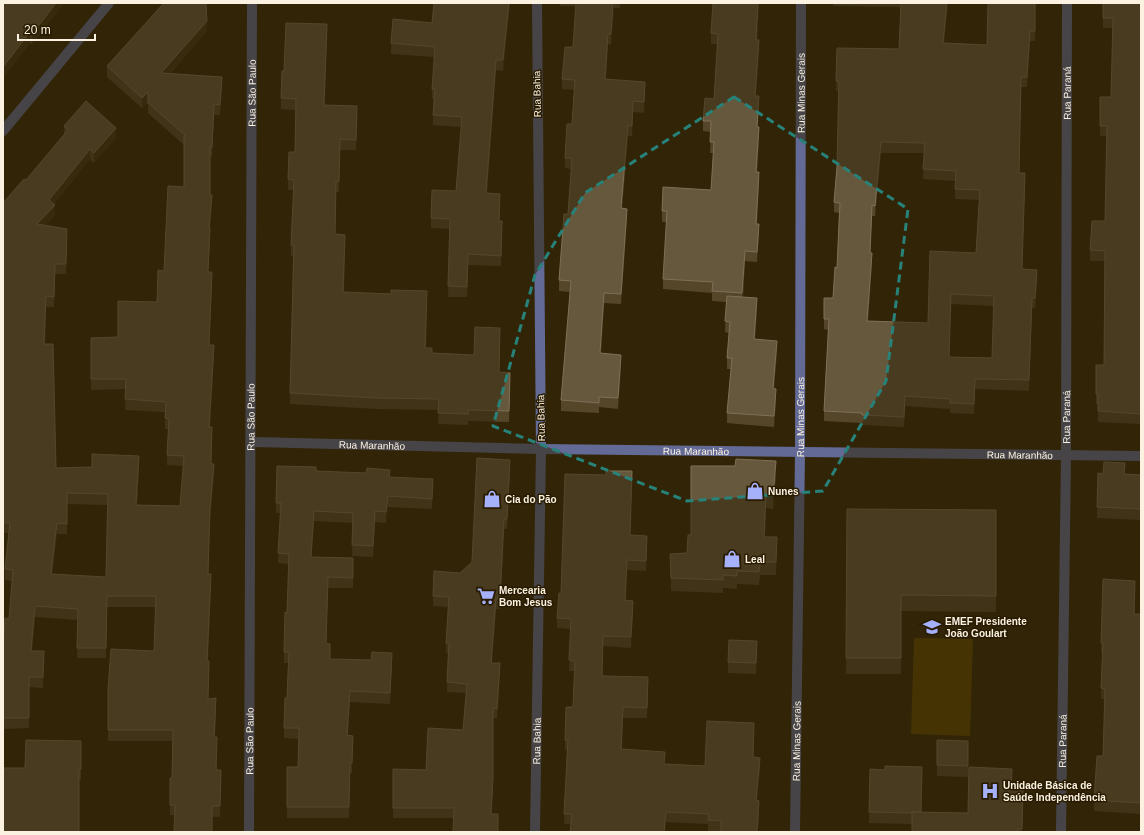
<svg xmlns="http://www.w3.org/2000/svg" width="1144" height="835" viewBox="0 0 1144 835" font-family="Arial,sans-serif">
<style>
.pitch{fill:#614601}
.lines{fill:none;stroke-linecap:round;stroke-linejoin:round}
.minor{stroke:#636a96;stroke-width:10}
.tertiary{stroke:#636a96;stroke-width:10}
.wall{fill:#55462a;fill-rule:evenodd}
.shaded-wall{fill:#3f3114}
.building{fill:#66583d;stroke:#7e7057;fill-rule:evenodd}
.marked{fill:none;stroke:#27827a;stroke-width:3;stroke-dasharray:8 5;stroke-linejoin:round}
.labels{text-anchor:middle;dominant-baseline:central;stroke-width:3;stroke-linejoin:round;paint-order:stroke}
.street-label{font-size:10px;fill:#fbf2e1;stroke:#281b00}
.poi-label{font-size:10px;font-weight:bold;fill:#fbf2e1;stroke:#281b00;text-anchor:start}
</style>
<rect width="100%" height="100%" fill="#322507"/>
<path class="pitch" d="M914,638L973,639L970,736L911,734Z"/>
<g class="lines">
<g class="minor">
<path d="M3,131L109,3"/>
<path id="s1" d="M251,442L541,449L1141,456"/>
<path id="s2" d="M249,832L252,3"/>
<path id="s3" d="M535,832L541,449L537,3"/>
<path id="s4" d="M795,832L800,452L801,3"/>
</g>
<path class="tertiary" id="s5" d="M1061,832L1066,456L1067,3"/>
</g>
<g class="wall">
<path d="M3,3H64L32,44L30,43L3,78Z"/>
<path d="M434,3H510L503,71L496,70L487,193L500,204L499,221L502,231L501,266L468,265L467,297H448L450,229L431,228V218L456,191L461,127L433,125V115L434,99H432V89L434,57L391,54V43L432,23Z"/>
<path d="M560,3H620V8H614L611,45L608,44L606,79L645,92L644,113L633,112L632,136H628L622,208L627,219L621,304L604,303L601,353L621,366L618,409L599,407V413L561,411V400L570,292L559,291V280L568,214L571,169L565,168V158L572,124L574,90L562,89V79L573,47L576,6H560Z"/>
<path d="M759,3L757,40L759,50L756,96L759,107L757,127L759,138L757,172L759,182L757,224L759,234L757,262L745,261L743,297L757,309L755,339L777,352L774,388L776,399L774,427L727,423V413L731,369H727V358L729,333L725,332L726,302L712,301V293L663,289V279L667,222H662V211L711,190L714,153H710L711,132L703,131V121L714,99L718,44H711V33Z"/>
<path d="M833,3H947V9L944,43L987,45L1035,3V41H1030L1027,87H1021L1019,173L1025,183L1022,269L1037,280L1035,308H1032L1029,391L975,389L974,414L950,413V409L905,406L904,427L862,425V423L824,421V411L828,330L824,329V319L833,298L837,268L839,213L834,212V202L837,167L838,91H836L837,48L899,49L901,7L833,6ZM881,153H924L923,179L955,181V199L979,200L976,253L928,323L868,321L872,263L870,253L872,216H875ZM951,304L994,306L992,358L949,357Z"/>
<path d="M1103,3H1141V424L1098,422V404H1096V365H1104L1105,261H1090V250L1105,221L1107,136H1100V97H1111L1113,28H1103Z"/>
<path d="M207,31L170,74L222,87L220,115H214L212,157H210V195L212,205L210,228V238L208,272L212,283L209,345L214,356L210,427L212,437L211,464L214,474L210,519L208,574L211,585L208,661V699L216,709L215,737L217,770H221L220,817L170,815V778H172L173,741H108V689L154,651L156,607H107L106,658H77L78,620L35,617L32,651H44L43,688L29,687V728L3,729V649L9,619L12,581L5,580V569L9,533H3V203L26,180L64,135V126L116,138L94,163L90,159L54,204L55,215L45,226L67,239L66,274H55L54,307H46L45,344L56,468L139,467L137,505L180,506L183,466L167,465L168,429H165V412L125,410L126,389L91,390V338L118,337L157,302L184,187V145L148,113V102L142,108L107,77V66ZM67,504L107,505L106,577L52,575L57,534H67Z"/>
<path d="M327,35L324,105L357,117L356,150H340L339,192H336L335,234L345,246L344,292L427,302L426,348L432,353L474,355L500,339L499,372L510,383L509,422L468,421V425L438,424L439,410L377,409L290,404L293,256H291V245L294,190H288V179L295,152L296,110L281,109V98L284,71Z"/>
<path d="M510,470L507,529H504L500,609H496L492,663L500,673L497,718H493V788L491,814H498V832H453L454,818H393V769L426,770L463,730L466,693L447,692L448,653H446V643L448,607L433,606V596L460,573L472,562Z"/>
<path d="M316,471L390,477L433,490L432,509L388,507L386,523L375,522L373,557L352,556L353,523L314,521L311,557L353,558V588H328L326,643L330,659L392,664L390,704L350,702L348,735L353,736L352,773H350L349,818H287V767H298L299,739L284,738V728L287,698L288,663H284V652L287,613L289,564L278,563L281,513H276V503Z"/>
<path d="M776,474L773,509L766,508L765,537L777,551L776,575H760L759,585L737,584V589L723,588V593L671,591L670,554L687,553L691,535Z"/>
<path d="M1125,474L1141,475V520L1097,518V507Z"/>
<path d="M606,475L632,482L630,535L647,546L646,571L627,570L626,600L633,611L631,648L603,646L602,676L648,677L647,718H623L622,749L664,764L705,766L754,757L760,768L757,800L759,811L758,832H721L708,831V824L666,822L665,832H570L571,824H564L567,750H565V740L573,707L575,671H569L571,629L557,628V618L561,593Z"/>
<path d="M847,509L996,510V612L901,611V674H846Z"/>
<path d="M1135,591L1134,614H1141V814L1094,811V800L1103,756L1105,699H1101L1102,654H1101V643Z"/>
<path d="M757,652L756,674L728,673V662Z"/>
<path d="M937,740L968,741V777L937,776Z"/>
<path d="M81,741V780L25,768Z"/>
<path d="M870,769L921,812L968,813L1012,787L1023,800L1022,832H912V824L869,823Z"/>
</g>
<g class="shaded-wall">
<path d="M56,3H64L32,44V34Z"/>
<path d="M509,3H510L503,71V60Z"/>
<path d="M613,3L614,8L611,45V34Z"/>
<path d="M758,3H759L756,50V40Z"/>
<path d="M947,3V9L943,53V43Z"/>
<path d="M207,21V31L161,84V73Z"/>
<path d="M327,24V35L324,116V105Z"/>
<path d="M1030,31V41L1027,87V77Z"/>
<path d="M30,32V43L3,78V67Z"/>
<path d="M608,34V44L605,89V79Z"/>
<path d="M759,40V50L755,107V96Z"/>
<path d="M496,60V70L486,203V193Z"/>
<path d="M222,77V87L220,115V105Z"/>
<path d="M645,82V92L644,113V102Z"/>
<path d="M148,92V102L142,108V98Z"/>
<path d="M759,96V107L757,138V127Z"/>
<path d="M633,101V112L632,136V126Z"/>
<path d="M214,104V115L212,157V147Z"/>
<path d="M628,125V136L621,219V208Z"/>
<path d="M759,127V138L756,182V172Z"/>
<path d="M116,128V138L94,163V153Z"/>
<path d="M340,139V150L339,192V181Z"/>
<path d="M881,142V153L875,216V206Z"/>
<path d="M90,149V159L49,210V200Z"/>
<path d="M759,172V182L756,234V224Z"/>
<path d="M500,194V204L499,231V221Z"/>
<path d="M212,195V205L209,238V228Z"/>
<path d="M55,205V215L37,235V224Z"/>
<path d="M627,209V219L621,304V294Z"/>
<path d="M759,224V234L757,262V252Z"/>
<path d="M210,228V238L208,283V272Z"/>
<path d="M67,229V239L66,274V264Z"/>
<path d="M745,251V261L742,304V293Z"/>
<path d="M872,253V263L867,331V321Z"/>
<path d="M212,272V283L209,356V345Z"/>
<path d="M604,293V303L600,364V353Z"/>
<path d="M46,296V307L44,354V344Z"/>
<path d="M757,298V309L754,350V339Z"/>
<path d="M1032,298V308L1029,391V380Z"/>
<path d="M777,341V352L773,399V388Z"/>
<path d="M214,345V356L209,437V427Z"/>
<path d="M621,355V366L618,409V398Z"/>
<path d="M510,373V383L509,422V411Z"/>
<path d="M776,389V399L774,427V416Z"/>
<path d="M139,456V467L136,515V505Z"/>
<path d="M510,460V470L507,529V519Z"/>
<path d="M776,461V474L773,509V496Z"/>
<path d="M214,464V474L210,519V509Z"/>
<path d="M433,479V490L432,509V499Z"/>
<path d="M766,495V508L764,550V537Z"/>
<path d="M388,496V507L386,523V512Z"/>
<path d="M314,511V521L311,568V557Z"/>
<path d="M375,511V522L373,557V546Z"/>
<path d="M504,519V529L500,609V599Z"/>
<path d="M57,523V534L51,585V574Z"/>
<path d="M777,537V551L776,575V562Z"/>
<path d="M627,560V570L625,610V600Z"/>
<path d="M211,574V585L207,671V661Z"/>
<path d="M496,599V609L491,673V663Z"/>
<path d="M633,601V611L631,648V637Z"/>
<path d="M35,606V617L31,662V651Z"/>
<path d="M757,641V652L756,674V663Z"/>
<path d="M392,653V664L390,704V693Z"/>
<path d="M500,663V673L497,718V709Z"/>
<path d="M350,691V702L347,746V735Z"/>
<path d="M493,708V788L491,824Z"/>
<path d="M760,758V768L756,811V800Z"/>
<path d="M759,801L758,832H757Z"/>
<path d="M666,812V822L665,832H664Z"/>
</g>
<g class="building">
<path d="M3,3H56L32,34L30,32L3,67Z"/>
<path d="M164,3H206L207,21L161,73L222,77L220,105L214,104L212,147H210V195H212L209,228H210L208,272H212L209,345H214L209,427H212L211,464H214L210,509L208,574H211L207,661H209L208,699L216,698L214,737H217L216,770H221L220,806H212V832H174L175,805H170V778H172L173,730H108V689L111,649L154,651L156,596H107L106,648H77L78,609L35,606L31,651H44L43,677H29V718H3V649L5,618L9,619L13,570L5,569L10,523H3V203L24,179L26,180L68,130L64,126L86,101L116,128L94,153L90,149L49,200L55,205L37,224L67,229L66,264H55L54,297L46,296L44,344H53L56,468L92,467V454L139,456L136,505L180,506L184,456L167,455L169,419L165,418L166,402L125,399L126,379H91V338L118,337V301L157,302L158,270L164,271L168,186L184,187V136H186L148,103V92L142,98L107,66ZM67,493L108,494L106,577L51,574L57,523L67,524Z"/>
<path d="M434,3H509L503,60H496L486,193L500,194L499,221H502L501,256L468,254L467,287L448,286L450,219L431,218L432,190L456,191L462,117L433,115L435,89H432L435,47L391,43L393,19L432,23Z"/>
<path d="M576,3H613L611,34H608L605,79L645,82L644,102L633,101L632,126L628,125L621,208L627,209L621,294L604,293L600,353L621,355L618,398L599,397V403L561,400L571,281L559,280L564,214H568L572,158H565L567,124H572L575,80L562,79L565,47H573Z"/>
<path d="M713,3H758L756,40H759L755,96H759L757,127H759L756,172H759L756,224H759L757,252L745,251L742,293L712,291L713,282L663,279L667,211H662L663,187L711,190L714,142H710L711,121H703L705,98L714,99L718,34L711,33Z"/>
<path d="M901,3H947L943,43L987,45L988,3H1035V31H1030L1027,77H1021L1019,173H1025L1022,269L1037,270L1035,298H1032L1029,380L975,379L974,404L950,403V399L905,396L904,417L862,415V413L824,411L829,319H824V298H833L835,267L837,268L840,203L834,202L837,167L839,81H836L837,48L899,49ZM881,142L925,143L923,169L956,171L955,189L980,190L976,253L930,251L928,323L867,321L872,253H870L872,205L875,206ZM951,294L994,296L992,358L949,357Z"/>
<path d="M1103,3H1141V414L1098,411V394H1096V365H1104L1105,251L1090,250L1092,221H1105L1107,126H1100V97H1111L1113,18H1103Z"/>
<path d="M286,23L327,24L324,105L357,106L356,140L340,139L339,181H336L335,234L345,235L343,292L391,294V290L427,291L425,348H432V353L474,355L475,327L500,328L499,372L510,373L509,411L468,410V414L438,413L439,399L377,398L290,393L294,245H291L294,180L288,179L289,152H295L296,99L281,98L282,71H284Z"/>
<path d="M727,296L757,298L754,339L777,341L773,388L776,389L774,416L727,413L732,358H727L730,322L725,321Z"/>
<path d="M477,458L510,460L507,519H504L500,599H496L491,663H500L497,709L493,708V778L491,814H498V832H453L454,808H393V769L426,770L428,728L463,730L467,684L447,682L449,643H446L449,597L433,596L434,571L460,573L472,562Z"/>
<path d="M736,459L776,461L773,496L766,495L764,537H777L776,562H760L759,572L737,571V576L723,575V580L671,578L670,554L687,553L688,535H691V466H735Z"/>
<path d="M1104,462L1125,463L1124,474L1141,475V509L1097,507L1098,473L1103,474Z"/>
<path d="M277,466L316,467V471L366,473L367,468L390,470L389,477L433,479L432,499L388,496L386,512L375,511L373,546L352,545L353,513L314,511L311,557L353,558V578L328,577L326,643L330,644V659L371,660L372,652L392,653L390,693L350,691L347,735L353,736L352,763L350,762L349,807H287V767H298L299,728H284L285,698H287L289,652H284L285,612L287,613L289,554L278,553L281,503H276Z"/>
<path d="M606,471H632L630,535L647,536L646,561L627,560L625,600L633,601L631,637L603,636L602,676L648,677L647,708L623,707L621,749L665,752L664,764L705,766L707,721L754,723L753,757L760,758L756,800L759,801L757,832H721V821L708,820L709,814L666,812L664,832H570L572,814H564L568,740H565L566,707H573L575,661L569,660L571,619L557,618L559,593H561L565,474L606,475Z"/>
<path d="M847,509L996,510V596L901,595V658H846Z"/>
<path d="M1103,579L1135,581L1134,614H1141V803L1094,800L1097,756H1103L1105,689L1101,688L1103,643H1101Z"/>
<path d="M729,640L757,641L756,663L728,662Z"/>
<path d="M26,740L81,741V769H79V832H3V793L4,768H25Z"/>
<path d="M937,740L968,741V766L937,765Z"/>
<path d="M885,766L922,767L921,812H912V813L869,812L870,769L885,770Z"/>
<path d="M969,767L1012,769L1011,787H1023L1022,829H1018V832H912V812L968,813Z"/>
</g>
<path d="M0 0H1144V835H0ZM734,97L908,209L886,381L823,491L687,501L493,426L535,275L585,193Z" fill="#322507" fill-opacity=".55" fill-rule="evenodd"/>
<path class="marked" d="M734,97L908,209L886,381L823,491L687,501L493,426L535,275L585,193Z"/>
<defs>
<g id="shop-bare" transform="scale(1.38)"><path d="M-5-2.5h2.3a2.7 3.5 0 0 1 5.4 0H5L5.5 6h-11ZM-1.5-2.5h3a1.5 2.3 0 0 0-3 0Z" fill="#a6b1fc" stroke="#281b00" stroke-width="2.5" paint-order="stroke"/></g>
<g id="supermarket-bare" transform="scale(1.38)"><path d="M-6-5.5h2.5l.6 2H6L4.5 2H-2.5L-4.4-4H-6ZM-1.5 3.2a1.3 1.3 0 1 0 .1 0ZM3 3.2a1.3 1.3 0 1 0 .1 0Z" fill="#a6b1fc" stroke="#281b00" stroke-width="2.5" paint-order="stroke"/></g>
<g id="school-bare" transform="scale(1.38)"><path d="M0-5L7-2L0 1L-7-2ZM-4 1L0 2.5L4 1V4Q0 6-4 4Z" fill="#a6b1fc" stroke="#281b00" stroke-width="2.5" paint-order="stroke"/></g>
<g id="hospital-bare" transform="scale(1.38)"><path d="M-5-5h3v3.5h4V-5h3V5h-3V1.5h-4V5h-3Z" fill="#a6b1fc" stroke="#281b00" stroke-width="2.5" paint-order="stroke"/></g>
</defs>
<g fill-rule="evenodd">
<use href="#shop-bare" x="755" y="491"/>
<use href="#shop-bare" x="492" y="499"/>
<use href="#shop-bare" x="732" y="559"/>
<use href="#supermarket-bare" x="486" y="596"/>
<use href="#school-bare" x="932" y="627"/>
<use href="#hospital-bare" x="990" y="791"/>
</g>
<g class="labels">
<g class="street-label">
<text stroke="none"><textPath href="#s2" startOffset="739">Rua São Paulo</textPath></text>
<text transform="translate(537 94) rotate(-91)">Rua Bahia</text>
<text stroke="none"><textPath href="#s4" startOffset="739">Rua Minas Gerais</textPath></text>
<text stroke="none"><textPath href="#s5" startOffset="739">Rua Paraná</textPath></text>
<text stroke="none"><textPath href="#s2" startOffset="415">Rua São Paulo</textPath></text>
<text transform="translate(541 418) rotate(-91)">Rua Bahia</text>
<text stroke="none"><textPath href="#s4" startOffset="415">Rua Minas Gerais</textPath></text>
<text stroke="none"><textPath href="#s5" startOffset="415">Rua Paraná</textPath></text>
<text stroke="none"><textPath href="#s1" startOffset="121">Rua Maranhão</textPath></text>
<text stroke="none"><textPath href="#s1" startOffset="445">Rua Maranhão</textPath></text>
<text stroke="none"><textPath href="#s1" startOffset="769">Rua Maranhão</textPath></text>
<text stroke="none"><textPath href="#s2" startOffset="91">Rua São Paulo</textPath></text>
<text stroke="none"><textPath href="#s3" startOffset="91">Rua Bahia</textPath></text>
<text stroke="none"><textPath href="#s4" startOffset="91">Rua Minas Gerais</textPath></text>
<text stroke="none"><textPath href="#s5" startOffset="91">Rua Paraná</textPath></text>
</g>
<g class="poi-label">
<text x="768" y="491">Nunes</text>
<text x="505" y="499">Cia do Pão</text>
<text x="745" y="559">Leal</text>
<text x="499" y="590">Mercearia<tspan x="499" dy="12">Bom Jesus</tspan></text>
<text x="945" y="621">EMEF Presidente<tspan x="945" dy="12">João Goulart</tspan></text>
<text x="1003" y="785">Unidade Básica de<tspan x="1003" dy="12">Saúde Independência</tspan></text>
</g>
</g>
<rect width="1144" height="835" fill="none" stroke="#fbf2e1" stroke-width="8"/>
<path d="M18 34v6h77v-6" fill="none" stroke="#fbf2e1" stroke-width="2"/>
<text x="24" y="34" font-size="12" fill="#fbf2e1" stroke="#281b00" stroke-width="3" paint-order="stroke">20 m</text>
</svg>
